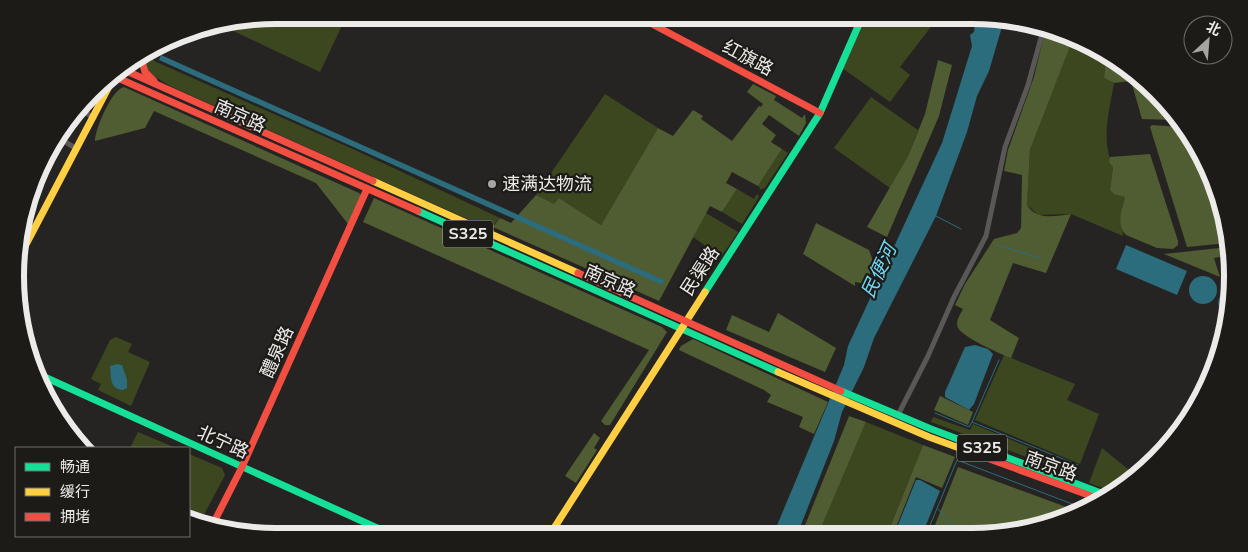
<svg xmlns="http://www.w3.org/2000/svg" width="1248" height="552" viewBox="0 0 1248 552" font-family="'Nunito Sans','Noto Sans SC',sans-serif">
<style>
.green{fill:#3c4720}
.forest{fill:#505c31}
.water{fill:#2b6c7d}
.lines{fill:none;stroke-linecap:round;stroke-linejoin:round}
.stream{stroke:#2b6c7d;stroke-width:1}
.street{stroke:#595857;stroke-width:5}
.fast{stroke:#16e098;stroke-width:7}
.slow{stroke:#ffcf43;stroke-width:7}
.jam{stroke:#f24e42;stroke-width:7}
.poi-dot{fill:#a7a5a4;stroke:#1d1b18;stroke-width:2}
.labels{text-anchor:middle;dominant-baseline:central;stroke-width:4.5;stroke-linejoin:round;paint-order:stroke}
.shield{fill:#1d1b18;stroke:#aeadaa;stroke-width:1}
.shield-label{font-size:16px;font-weight:bold;fill:#ecebe9}
.street-label{font-size:18px;fill:#ecebe9;stroke:#1d1b18}
.poi-label{font-size:18px;fill:#ecebe9;stroke:#1d1b18;text-anchor:start}
.water-label{font-size:19px;font-style:italic;fill:#70d9f7;stroke:#1d1b18}
.rim{fill:none;stroke:#ecebe9;stroke-width:6}
</style>
<rect width="100%" height="100%" fill="#262423"/>
<g class="green">
<path d="M276,15H347L320,72L223,26Z"/>
<path d="M866,15H940L900,67L910,75L890,102L842,68Z"/>
<path d="M1073,39L1106,58L1104,78L1114,83C1109,112 1101,139 1113,167L1110,190L1126,197L1122,206L1123,236L1071,214L1038,215L1027,205L1030,150Z"/>
<path d="M150,53L154,61L355,150L500,218L490,229L170,86L149,73L143,57Z"/>
<path d="M605,94L658,128L601,225L559,198L554,205L536,195Z"/>
<path d="M871,97L918,130L908,156L890,188L834,148Z"/>
<path d="M782,149L788,153L765,188L759,190L760,188L758,186Z"/>
<path d="M737,189L754,199L757,194L759,197L742,224L722,212Z"/>
<path d="M706,213L738,232L721,257L693,237Z"/>
<path d="M116,337L132,344L128,352L150,362L131,406L98,390L101,384L91,379L110,340Z"/>
<path d="M1004,355L1075,384L1067,400L1099,414L1080,464L975,420Z"/>
<path d="M933,417L970,430L973,424L1074,466L1075,471L1073,474L931,422Z"/>
<path d="M866,422L923,445L887,535H818Z"/>
<path d="M138,432L176,448H130Z"/>
<path d="M1176,436L1144,472L1114,492L1089,483L1102,448L1135,475Z"/>
<path d="M189,454L222,468L225,475L199,524L189,521Z"/>
</g>
<g class="forest">
<path d="M1046,27L1056,29L1073,39L1030,150L1027,205C1036,221 1056,216 1071,214L1046,273L1013,263L990,320L1019,338L1011,358C1000,354 963,337 958,328C955,321 960,315 963,309L955,305L965,284L994,239L1017,233L1021,228L1022,175L1004,171L1008,150L1034,77Z"/>
<path d="M1106,58L1144,80L1175,120L1142,119L1131,81L1114,83L1104,78Z"/>
<path d="M938,60L952,65L939,116L887,237L867,227L908,156L925,114Z"/>
<path d="M753,84L776,96L774,100L802,118L805,114L806,123L799,136L769,115L762,124L776,135L771,142L782,149L758,186L732,172L726,183L737,189L722,212L710,206L659,301L493,227L500,218L511,223L536,195L554,204L559,198L601,225L658,128L673,136L693,110L703,116L701,119L732,141L759,106L761,107L763,104L747,92Z"/>
<path d="M124,87L359,193L361,195L348,224L316,183L154,111L145,128L95,141C95,129 112,89 124,87Z"/>
<path d="M1152,125L1180,127L1206,161L1228,243L1187,247L1150,127Z"/>
<path d="M1150,154L1178,241V245L1173,249L1157,248L1126,235C1116,225 1122,208 1125,197L1114,194L1110,190L1113,167L1109,162L1110,157Z"/>
<path d="M374,198L662,327L667,332L610,425H605L601,421L649,350L363,222Z"/>
<path d="M816,223L869,250L874,264L866,284L855,282V286L803,254Z"/>
<path d="M1229,247L1231,255L1214,258L1220,277L1164,254Z"/>
<path d="M778,313L836,348L825,372L726,330L732,315L769,332Z"/>
<path d="M693,339L828,402L814,434L799,427L803,417L767,402L771,395L764,390L679,350L681,346Z"/>
<path d="M940,396L973,412L968,425L934,410Z"/>
<path d="M849,416L866,422L818,535H801Z"/>
<path d="M594,433L600,438L594,448L597,450L576,483L565,476Z"/>
<path d="M923,445L955,457L942,488L916,477L893,535H887Z"/>
<path d="M958,467L1080,512L1006,535H931Z"/>
</g>
<g class="water">
<path d="M976,16L1004,20L989,71L977,96L967,132L936,216L874,338L864,367L842,412L834,441L797,535H773L844,365L848,346L942,143L972,46L970,35L974,32Z"/>
<path d="M161,55L664,280L662,285L159,60Z"/>
<path d="M1126,245L1187,271L1177,295L1116,269Z"/>
<circle cx="1203" cy="290" r="14"/>
<path d="M1229,289L1225,315C1215,307 1216,294 1229,289Z"/>
<path d="M975,345L988,349L993,354L974,404L969,410L945,397V392L965,347Z"/>
<path d="M117,364L122,365L127,380V388L123,390C110,389 111,378 110,366Z"/>
<path d="M916,480H920L940,491L922,535H894Z"/>
</g>
<g class="lines">
<g class="stream">
<path d="M934,215L961,229"/>
<path d="M997,245L1039,258"/>
<path d="M935,413L969,427L972,422L1078,465"/>
<path d="M972,422L999,360"/>
<path d="M938,509L962,535"/>
<path d="M926,535L957,460L1088,510"/>
</g>
<g class="street">
<path d="M80,109L94,118"/>
<path d="M57,137L77,149"/>
<path d="M20,230L31,236"/>
<path d="M44,392L50,380"/>
<path d="M898,415L928,356L954,297L986,236L1005,147L1028,85L1044,27"/>
</g>
<g class="fast">
<path d="M418,211L778,372"/>
<path d="M705,292L820,113L863,15"/>
<path d="M38,374L397,537"/>
<path d="M841,391L931,429L1109,496"/>
</g>
<g class="slow">
<path d="M373,181L578,273"/>
<path d="M20,256L116,73"/>
<path d="M778,372L929,437L984,457"/>
<path d="M549,536L705,292"/>
</g>
<g class="jam">
<path d="M635,15L820,113"/>
<path d="M141,58L145,72L154,81"/>
<path d="M122,69L373,181"/>
<path d="M111,75L418,211"/>
<path d="M578,273L841,391"/>
<path d="M984,457L1102,500"/>
<path d="M212,526L242,467L367,189"/>
</g>
</g>
<circle class="poi-dot" cx="492" cy="184" r="5"/>
<g class="labels">
<g class="shield">
<rect x="443" y="220.5" width="50" height="27" rx="4"/>
<rect x="957" y="434.5" width="50" height="27" rx="4"/>
</g>
<g class="shield-label">
<text x="468" y="234">S325</text>
<text x="982" y="448">S325</text>
</g>
<g class="street-label">
<text transform="translate(748 58) rotate(28)">红旗路</text>
<text transform="translate(240 116) rotate(24)">南京路</text>
<text transform="translate(700 271) rotate(-57)">民渠路</text>
<text transform="translate(610 281) rotate(24)">南京路</text>
<text transform="translate(277 352) rotate(-66)">醴泉路</text>
<text transform="translate(223 442) rotate(24)">北宁路</text>
<text transform="translate(1051 466) rotate(20)">南京路</text>
</g>
<g class="poi-label">
<text x="502" y="184">速满达物流</text>
</g>
<g class="water-label">
<text transform="translate(879 271) rotate(-65)">民便河</text>
</g>
</g>
<path d="M0 0H1248V552H0ZM276 24H972A252 252 0 0 1 1224 276V276A252 252 0 0 1 972 528H276A252 252 0 0 1 24 276V276A252 252 0 0 1 276 24Z" fill="#1d1b18" fill-rule="evenodd"/>
<path class="rim" d="M276 24H972A252 252 0 0 1 1224 276V276A252 252 0 0 1 972 528H276A252 252 0 0 1 24 276V276A252 252 0 0 1 276 24Z"/>
<rect x="15" y="447" width="175" height="90" fill="#1d1b18" stroke="#706e6c"/>
<rect x="25" y="463" width="25" height="8" fill="#16e098" stroke="#706e6c"/>
<text x="60" y="472" font-size="15" fill="#ecebe9">畅通</text>
<rect x="25" y="488" width="25" height="8" fill="#ffcf43" stroke="#706e6c"/>
<text x="60" y="497" font-size="15" fill="#ecebe9">缓行</text>
<rect x="25" y="513" width="25" height="8" fill="#f24e42" stroke="#706e6c"/>
<text x="60" y="522" font-size="15" fill="#ecebe9">拥堵</text>
<g transform="translate(1208 40) rotate(26)"><circle r="24" fill="#1d1b18" stroke="#706e6c"/>
<path d="M0-4L9 19L0 12L-9 19Z" fill="#a7a5a4"/>
<text y="-8" font-size="14" font-weight="bold" text-anchor="middle" fill="#ecebe9">北</text>
</g>
</svg>
